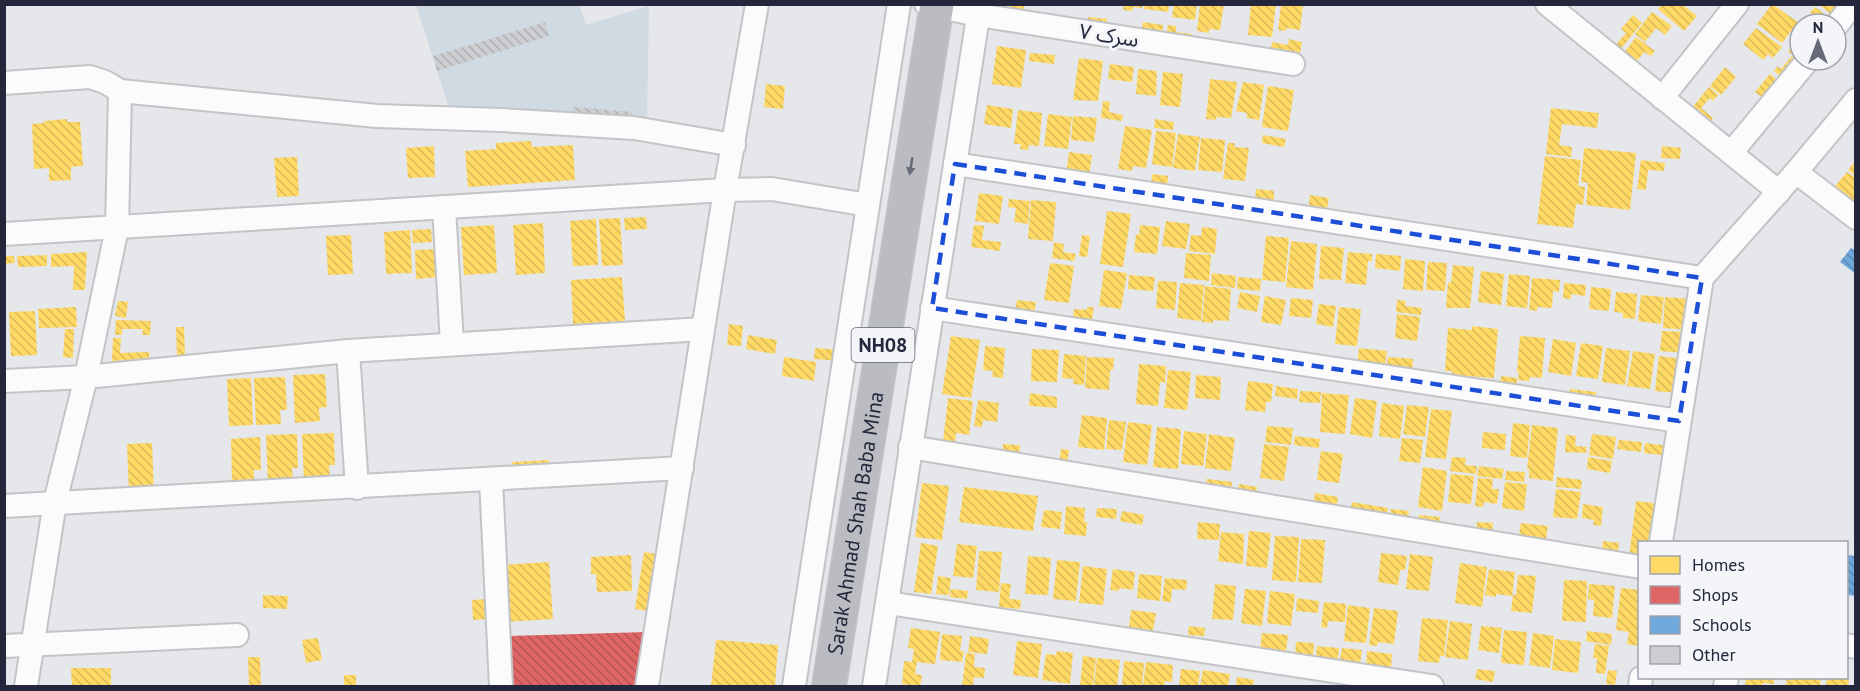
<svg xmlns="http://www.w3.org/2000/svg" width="1860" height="691" viewBox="0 0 1860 691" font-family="'PT Sans','Noto Sans Arabic',sans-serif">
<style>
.pitch{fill:#cfdae2}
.homes{fill:url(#homes-back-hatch)}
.shops{fill:url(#shops-back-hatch)}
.schools{fill:url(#schools-back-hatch)}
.building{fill:url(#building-back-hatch)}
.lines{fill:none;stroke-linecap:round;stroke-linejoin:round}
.minor-casing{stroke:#c3c4c7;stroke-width:26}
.highway-casing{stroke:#c1c3c9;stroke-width:36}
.minor{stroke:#fbfbfc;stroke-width:22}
.highway{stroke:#bbbcc2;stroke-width:33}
.oneway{fill:#686a78}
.marked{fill:none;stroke:#1d4ed8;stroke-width:4.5;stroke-dasharray:12 8;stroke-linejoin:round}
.labels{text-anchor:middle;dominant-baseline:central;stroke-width:6;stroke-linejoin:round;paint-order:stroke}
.shield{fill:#f4f5f9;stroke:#626575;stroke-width:1.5}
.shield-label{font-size:20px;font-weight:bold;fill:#24273c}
.street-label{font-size:21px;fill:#24273c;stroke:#f4f5f9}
</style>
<defs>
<pattern id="homes-back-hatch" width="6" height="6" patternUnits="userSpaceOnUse" patternTransform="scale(1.5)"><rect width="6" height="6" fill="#ffd966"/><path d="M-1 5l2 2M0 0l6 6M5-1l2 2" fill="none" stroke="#daba59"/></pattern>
<pattern id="shops-back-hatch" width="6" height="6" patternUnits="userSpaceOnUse" patternTransform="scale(1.5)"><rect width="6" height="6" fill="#e06666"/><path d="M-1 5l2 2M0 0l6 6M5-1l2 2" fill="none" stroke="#b55455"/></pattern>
<pattern id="schools-back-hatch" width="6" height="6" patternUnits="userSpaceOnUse" patternTransform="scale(1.5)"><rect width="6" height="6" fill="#6fa8dc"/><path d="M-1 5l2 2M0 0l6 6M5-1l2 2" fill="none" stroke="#5b89b4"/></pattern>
<pattern id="building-back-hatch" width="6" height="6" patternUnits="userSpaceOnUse" patternTransform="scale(1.5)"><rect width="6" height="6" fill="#cdced1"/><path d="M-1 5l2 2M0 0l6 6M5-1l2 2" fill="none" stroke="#b0b1b4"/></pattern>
</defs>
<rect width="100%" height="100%" fill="#e5e7ea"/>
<path class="pitch" d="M416,5H579L586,25L649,6L647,120L448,105Z"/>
<g class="homes">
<path d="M1010,4L1024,6L1023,17L1009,15Z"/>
<path d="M1124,4H1143L1142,8L1133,7L1132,11L1123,10Z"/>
<path d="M1145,4H1169L1168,12L1144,9Z"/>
<path d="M1174,4H1197L1195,20L1172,17Z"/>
<path d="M1200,4H1224L1220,30L1209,29V33L1197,31Z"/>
<path d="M1251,4H1276L1272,37L1248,35Z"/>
<path d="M1772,4L1798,22L1782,43L1757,24Z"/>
<path d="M1822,4H1842L1833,16L1821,6Z"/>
<path d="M1281,5H1303L1300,30L1286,28V31L1278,30Z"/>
<path d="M1662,5H1683L1697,16L1684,31L1658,9Z"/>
<path d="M1815,7L1835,22L1834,24H1810L1816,18L1810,13Z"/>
<path d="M1652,12L1672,26L1665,35L1656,28L1645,42L1635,34Z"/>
<path d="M1633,15L1642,23L1619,51L1614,47L1626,33L1621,29Z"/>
<path d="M1088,17L1107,19L1106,29L1087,26Z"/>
<path d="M1143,22L1163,25L1162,36L1141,33Z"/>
<path d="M1168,25L1176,26V32L1192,34L1191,40L1166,36Z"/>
<path d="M1800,27V62L1788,51L1795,43L1790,38Z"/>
<path d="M1756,28L1782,47L1773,58L1768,54L1763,60L1743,44Z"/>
<path d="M1636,37L1655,51L1651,56L1644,52L1635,64L1623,54Z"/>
<path d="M1289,39L1302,42L1299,60L1270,55L1272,42L1288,45Z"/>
<path d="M997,46L1026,50L1021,88L992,84Z"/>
<path d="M1030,53L1055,55L1054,64L1029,61Z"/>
<path d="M1792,56L1801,63L1786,81L1774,71L1778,66L1781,69Z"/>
<path d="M1079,58L1103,61L1098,101L1073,100Z"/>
<path d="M1110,64L1134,67L1132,82L1108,79Z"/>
<path d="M1725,67L1736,77L1721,95L1710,86Z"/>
<path d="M1138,69L1157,71L1156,96L1136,94Z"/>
<path d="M1163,72L1183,74L1180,107L1160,105Z"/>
<path d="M1770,74L1781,83L1767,101L1755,92Z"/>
<path d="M1210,79L1237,82L1231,118L1216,117V120L1206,119Z"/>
<path d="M1243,82L1264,85L1259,120L1247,118V113L1236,111Z"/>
<path d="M766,84L785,86L783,109L764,107Z"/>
<path d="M1268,86L1294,90L1288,131L1262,127Z"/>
<path d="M1709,87L1718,95L1713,101L1710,98L1701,108L1713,118L1709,124L1691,109Z"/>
<path d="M1103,101L1110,102L1109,112L1123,115L1122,121L1101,118Z"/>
<path d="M987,105L1013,109L1011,128L984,124Z"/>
<path d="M1551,108L1599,113L1597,128L1562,124L1559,145L1572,147L1571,157L1546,154Z"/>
<path d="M1018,110L1042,113L1039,146L1029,145L1028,150L1020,149L1021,144H1014Z"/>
<path d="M1048,114L1072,117L1068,149L1044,146Z"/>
<path d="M1073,116L1097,118L1094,142L1071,140Z"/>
<path d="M67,119V122H80L83,166L71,167V180L49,181V168L34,169L32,124L44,123V121Z"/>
<path d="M1155,119L1174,122L1173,130L1154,128Z"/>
<path d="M1125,126L1152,130L1146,168L1133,166L1132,171L1118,169Z"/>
<path d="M1156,131L1176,133L1172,167L1152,164Z"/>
<path d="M1178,134L1200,137L1195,171L1173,168Z"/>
<path d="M1263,135L1286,139L1284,147L1262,143Z"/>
<path d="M1201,138L1225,140L1222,172L1198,170Z"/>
<path d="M531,141L532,147L573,145L575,180L468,187L465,151L496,149V143Z"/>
<path d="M1228,143H1235L1234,147L1249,148L1245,181L1223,179Z"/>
<path d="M434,146L435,177L408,178L406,148Z"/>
<path d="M1662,146L1681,148L1680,159L1661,158Z"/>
<path d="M1584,148L1636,153L1630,210L1586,205L1588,183L1581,182Z"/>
<path d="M1069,152L1092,155L1089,177L1066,173Z"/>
<path d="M1545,156L1581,160L1578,186L1585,187L1583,205L1576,204L1573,228L1537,224Z"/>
<path d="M297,157L299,196L277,197L274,158Z"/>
<path d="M1641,160L1665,163L1664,171L1648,170L1646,190L1637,189Z"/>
<path d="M1856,160V176L1848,170Z"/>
<path d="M1847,172L1856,178V210L1831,191Z"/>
<path d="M1152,174L1168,176L1167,186L1151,185Z"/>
<path d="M1256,189L1274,191V202L1255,200Z"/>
<path d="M979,193L1003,196L999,224L975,221Z"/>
<path d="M1310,195L1329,198L1326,213L1308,210Z"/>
<path d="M1009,199L1030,201L1028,224L1014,222L1016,208L1008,207Z"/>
<path d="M1031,200L1056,202L1053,241L1028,239Z"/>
<path d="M1107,211L1131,214L1123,267L1100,264Z"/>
<path d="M646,217L647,229L625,230L624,218Z"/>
<path d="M620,218L623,265L602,266L599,219Z"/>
<path d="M596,219L598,265L573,266L570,221Z"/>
<path d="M1166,221L1190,224L1186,249L1162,246Z"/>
<path d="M543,223L545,273L516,275L513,225Z"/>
<path d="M494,225L497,273L464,275L461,227Z"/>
<path d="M974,225L984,226L982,240L1001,242L1000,251L971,247Z"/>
<path d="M1140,225L1160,227L1157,254L1134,252L1136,234L1139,235Z"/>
<path d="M1202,227L1217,229L1215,254L1189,251L1191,235L1201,236Z"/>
<path d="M431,229L432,242L413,243L412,230Z"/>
<path d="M410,230L412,273L386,274L384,232Z"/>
<path d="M351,235L353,274L328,275L326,236Z"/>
<path d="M1082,235L1090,236L1087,257L1079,256Z"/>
<path d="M1266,236L1289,238L1285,282L1262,280Z"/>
<path d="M1291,241L1317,244L1313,290L1286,287Z"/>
<path d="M1054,242L1064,244L1063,252L1076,254L1074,261L1052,258Z"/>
<path d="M1321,246L1344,248L1341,280L1319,279Z"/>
<path d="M438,249L439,277L416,279L415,250Z"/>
<path d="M87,252L85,290H73L74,266L51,267V254Z"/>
<path d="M1348,252L1372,254V261H1368L1366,285L1345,283Z"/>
<path d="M1186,253L1211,255L1209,281L1184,278Z"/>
<path d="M1376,254L1401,256L1400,271L1375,268Z"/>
<path d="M47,255V266L18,267L17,256Z"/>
<path d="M4,256H14L15,263L4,264Z"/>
<path d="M1405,259L1425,261L1423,291L1403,289Z"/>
<path d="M1428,262L1447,263L1445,291L1426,290Z"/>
<path d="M1050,263L1074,266L1069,303L1044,300Z"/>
<path d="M1453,265L1474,267L1470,308H1446L1448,282L1451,283Z"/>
<path d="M1104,270L1127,273L1121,309L1099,306Z"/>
<path d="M1481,271L1504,274L1501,305L1478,302Z"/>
<path d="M1212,273L1236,276L1235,288L1211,285Z"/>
<path d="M1509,274L1530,276L1527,308L1506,306Z"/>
<path d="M1129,275L1155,277L1153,291L1128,289Z"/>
<path d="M622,277L625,321L573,324L571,280Z"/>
<path d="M1238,277L1261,279L1260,291L1237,289Z"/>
<path d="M1532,278L1560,280L1559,292L1553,291L1552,308L1537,307V311L1529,310Z"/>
<path d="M1158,281L1177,282L1175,310L1156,308Z"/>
<path d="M1180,283L1204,285L1201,321L1177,318Z"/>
<path d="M1564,283L1586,285L1585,296L1571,294V299L1563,298Z"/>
<path d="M1205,286L1231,289L1229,321L1213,320V323L1202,322Z"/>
<path d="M1591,287L1611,289L1609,311L1589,309Z"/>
<path d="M1240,292L1260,296L1257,312L1237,308Z"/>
<path d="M1616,292L1637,294L1635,319L1623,318V313L1614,312Z"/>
<path d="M1641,295L1664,297L1661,324L1638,321Z"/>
<path d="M1265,296L1286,300L1281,325L1261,322Z"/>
<path d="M1665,297L1692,299L1689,330L1663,328Z"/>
<path d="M1291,298L1313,300L1311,318L1289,316Z"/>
<path d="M1017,300L1036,302L1034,315L1015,313Z"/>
<path d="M1397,300L1406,301L1405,306L1422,308L1421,315L1396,312Z"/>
<path d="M118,301L128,302L126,318L115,316Z"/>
<path d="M1319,304L1336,306L1333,327L1316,324Z"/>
<path d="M76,307L77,327L39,328L38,309Z"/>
<path d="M1087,307H1094L1092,320L1073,318L1074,309L1087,310Z"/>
<path d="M1339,307L1361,309L1357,346L1335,344Z"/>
<path d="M35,311L37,355L11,356L9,312Z"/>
<path d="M1397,314L1420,317L1417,341L1395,338Z"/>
<path d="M116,320L151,321L150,335H142L143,329H122V335H115Z"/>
<path d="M729,324L743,326L741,346L727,345Z"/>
<path d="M1472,326L1498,329L1494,378L1467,376L1466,383L1451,382L1452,371H1445L1448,328L1472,330Z"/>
<path d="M176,327H184L185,355H177Z"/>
<path d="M65,329H74L73,358L63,357Z"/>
<path d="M1662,331L1687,332L1685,353L1660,351Z"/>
<path d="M748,335L777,340L775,354L746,349Z"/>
<path d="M951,336L980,340L971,398L942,394Z"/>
<path d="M1520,336L1545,338L1542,378L1530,377L1529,381L1518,380L1519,372H1517Z"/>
<path d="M113,338H121L120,353L149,352V359L112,361Z"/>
<path d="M1553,339L1576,343L1571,376L1548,372Z"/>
<path d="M1581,343L1603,346L1598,379L1576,376Z"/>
<path d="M985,346L1005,348L1003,378L992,377L993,371L983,370Z"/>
<path d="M815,348L841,350L840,361L814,359Z"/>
<path d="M1359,348L1387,351L1384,371L1357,368Z"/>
<path d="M1606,348L1630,351L1625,385L1602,382Z"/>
<path d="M1032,349L1059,350L1057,382L1031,381Z"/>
<path d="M1633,351L1655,354L1650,389L1627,386Z"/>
<path d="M1064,354L1086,356L1084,385L1073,384L1074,379L1062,378Z"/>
<path d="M1659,356L1683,359L1678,393L1655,391Z"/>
<path d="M784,357L816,362L814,381L782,376Z"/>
<path d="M1087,357L1114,358L1113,370H1110L1109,390L1085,388Z"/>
<path d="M1388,357L1413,359L1412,373L1386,370Z"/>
<path d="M1139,364L1166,366L1165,383L1160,382L1158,406L1136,404Z"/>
<path d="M1168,370L1191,372L1187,410L1164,408Z"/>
<path d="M325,374L327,407L319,408L320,421L295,423L293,375Z"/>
<path d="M1196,375L1221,377L1220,400L1195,398Z"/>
<path d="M1501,376L1517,378L1516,389L1500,387Z"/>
<path d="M285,377L287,410H280L281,424L256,425L254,378Z"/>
<path d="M251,378L253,425L229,426L227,379Z"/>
<path d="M1248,381L1273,384L1271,402H1266L1265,412L1245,410Z"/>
<path d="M1276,386L1298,389L1297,399L1275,396Z"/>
<path d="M1570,389L1596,392L1595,403L1568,400Z"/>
<path d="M1300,391L1321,392L1320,403L1299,402Z"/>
<path d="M1030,393L1057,397V408L1029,406Z"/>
<path d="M1322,393L1349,395L1345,434L1320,432Z"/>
<path d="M948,398L973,401L969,435L956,433L955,443L943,441Z"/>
<path d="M1355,398L1377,401L1372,438L1350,434Z"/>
<path d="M978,400L999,403L997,422L983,420L982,427L974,426Z"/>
<path d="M1382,403L1404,406L1400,439L1379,436Z"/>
<path d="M1407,405L1429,407L1425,437L1403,434Z"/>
<path d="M1431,409L1452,411L1446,459L1425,457Z"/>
<path d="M1082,415L1107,418L1104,450L1078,447Z"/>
<path d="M1109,420L1126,422L1122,450L1106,449Z"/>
<path d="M1128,422L1152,425L1147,465L1123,462Z"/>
<path d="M1513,423L1530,425L1527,458L1510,456Z"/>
<path d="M1532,425L1558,428L1553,481L1529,478V469H1527Z"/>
<path d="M1267,426L1293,428L1291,445L1265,442Z"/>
<path d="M1157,427L1181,429L1178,469L1153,467Z"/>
<path d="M1184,431L1207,434L1203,466L1181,464Z"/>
<path d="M1483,432L1506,434L1505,450L1482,448Z"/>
<path d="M334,433L335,465H329L330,481L304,482L302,434Z"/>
<path d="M297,434L298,468H292L293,482L268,483L266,435Z"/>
<path d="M1209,434L1235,438L1231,471L1205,468Z"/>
<path d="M1592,434L1616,437L1613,459L1589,455Z"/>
<path d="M1566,435L1576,436L1575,446L1587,447L1586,453L1565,452Z"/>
<path d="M1295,436L1320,439L1319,448L1294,445Z"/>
<path d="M260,437L261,470H254V480L232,481L231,439Z"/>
<path d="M1402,438L1423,440L1420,463L1399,461Z"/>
<path d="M1619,440L1642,442L1641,452L1617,449Z"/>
<path d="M152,443L154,492L129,493L127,444Z"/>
<path d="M1645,443L1670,446L1669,456L1644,453Z"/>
<path d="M1003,444L1020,445L1019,459L1002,458Z"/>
<path d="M1264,444L1289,447L1284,481L1260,478Z"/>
<path d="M1061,449L1069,450L1067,466L1059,465Z"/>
<path d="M1321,451L1343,454L1339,483L1317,480Z"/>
<path d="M1452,457L1466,458L1465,465L1477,466L1476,474L1450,471Z"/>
<path d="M1588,457L1612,461L1610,473L1587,469Z"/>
<path d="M549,460V474L513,476L512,462Z"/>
<path d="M1479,466L1504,469L1502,479L1477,476Z"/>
<path d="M1423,467L1447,471L1442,511L1418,507Z"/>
<path d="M1506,471L1525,472L1524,482L1505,480Z"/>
<path d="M1451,474L1474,476L1471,504L1448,502Z"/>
<path d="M1557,477L1582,480L1581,489L1556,487Z"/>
<path d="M1478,478L1493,479L1492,489H1499L1497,504L1484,502L1483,507L1475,506Z"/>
<path d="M1207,479L1232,482L1231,492L1205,489Z"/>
<path d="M1505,482L1527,484L1524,511L1502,508Z"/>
<path d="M922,483L949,486L942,540L915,537Z"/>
<path d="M1239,484L1257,487L1256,496L1238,492Z"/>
<path d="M964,487L1038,496L1033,531L959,522Z"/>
<path d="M1556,489L1581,492L1577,519L1553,517Z"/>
<path d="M1315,493L1338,497L1336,510L1313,506Z"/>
<path d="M1636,501L1661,504L1656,542H1640V559L1629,557Z"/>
<path d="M1352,502L1388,508L1386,522L1349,517Z"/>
<path d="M1583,504L1603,507L1601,526L1593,525L1594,520L1582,518Z"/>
<path d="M1066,506L1085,508L1084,522H1087L1086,536L1064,534Z"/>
<path d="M1097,508L1117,509L1116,519L1096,517Z"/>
<path d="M1391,509L1409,511L1408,520L1390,519Z"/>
<path d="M1044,510L1062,512L1060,529L1041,527Z"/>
<path d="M1122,511L1144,515L1142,525L1120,521Z"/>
<path d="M1419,515L1440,517L1438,528L1418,525Z"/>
<path d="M1198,522L1220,524L1219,540L1197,539Z"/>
<path d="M1477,522L1493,523L1492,534L1476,533Z"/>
<path d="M1521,523L1548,526L1545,544L1518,541Z"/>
<path d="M1249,531L1271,533L1267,568L1246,566Z"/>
<path d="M1221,532L1244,534L1243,564L1218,561Z"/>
<path d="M1275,536L1299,537L1296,582L1272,580Z"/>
<path d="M1301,539L1325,540L1322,583L1298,582Z"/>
<path d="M1603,541L1619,543L1618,553L1602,550Z"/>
<path d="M921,543L938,546L931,594L914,592Z"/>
<path d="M957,544L977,546L973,578L953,576Z"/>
<path d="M979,551L1002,552L999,592L976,590Z"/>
<path d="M644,552L663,555L654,612L635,609Z"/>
<path d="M1381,553L1407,556L1405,570H1400L1398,585L1378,582Z"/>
<path d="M1410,554L1433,557L1429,591L1406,589Z"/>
<path d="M631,555L632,591L597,592L596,574H591V557Z"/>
<path d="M1028,556L1051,558L1048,595L1025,594Z"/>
<path d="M1057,560L1080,562L1076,601L1053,599Z"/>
<path d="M549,562L553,619L505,622L502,565Z"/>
<path d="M1460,563L1487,567L1482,607L1455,603Z"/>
<path d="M1083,566L1107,569L1103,605L1079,603Z"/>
<path d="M1113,569L1135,572L1133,590L1119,588V591L1110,590Z"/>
<path d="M1489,569L1515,572L1512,596L1496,594V597L1485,595Z"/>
<path d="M1139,574L1162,576L1160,601L1137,598Z"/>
<path d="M1518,575L1536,576L1532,613L1511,611L1513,594L1516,595Z"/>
<path d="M938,576L951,578L949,595L936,594Z"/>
<path d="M1165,578L1187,580L1186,590L1172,589L1171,602L1162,601Z"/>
<path d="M1564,580L1587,581L1586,622L1562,621Z"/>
<path d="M1001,583L1011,584L1009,599L1021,600L1020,609L999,607Z"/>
<path d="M1215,584L1236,586L1233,620L1212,619Z"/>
<path d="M1589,584L1615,586L1612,618L1593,616L1594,600L1588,599Z"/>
<path d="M1621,588L1640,590L1639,646L1627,644L1629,632L1616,630Z"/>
<path d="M951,589L968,591L967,599L950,597Z"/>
<path d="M1245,589L1266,591L1262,626L1241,623Z"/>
<path d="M1270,591L1295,594L1291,626L1267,623Z"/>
<path d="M263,595L288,596L287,609L263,608Z"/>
<path d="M1297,598L1319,601L1318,613L1296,611Z"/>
<path d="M486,599L487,619L473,620L472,600Z"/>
<path d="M1324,602L1346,604L1345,622L1328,621L1327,628L1321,627Z"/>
<path d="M1348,605L1370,608L1366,643L1344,641Z"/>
<path d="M1374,608L1398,611L1394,644L1378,642L1377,646L1369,645Z"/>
<path d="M1131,610L1156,613L1153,631L1129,627Z"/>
<path d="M1422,618L1448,620L1444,656H1440L1439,663L1418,661Z"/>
<path d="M1450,621L1472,624L1468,660L1445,657Z"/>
<path d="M1189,626L1205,628L1204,636L1188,635Z"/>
<path d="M1481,626L1502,628L1499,653L1478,650Z"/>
<path d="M911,628L940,632L935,664L917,662L915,674L922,675L920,686L902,684L904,661L912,662L914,649L908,648Z"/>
<path d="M1504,630L1527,632L1524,665L1501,663Z"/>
<path d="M1587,631L1612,634L1611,645L1586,641Z"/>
<path d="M1262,633L1288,635L1286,653L1260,651Z"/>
<path d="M1533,633L1554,636L1550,668L1529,665Z"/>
<path d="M942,634L962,636L960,651H964L962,662L940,660Z"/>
<path d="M970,636L989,639L987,654L968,652Z"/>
<path d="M318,638L322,660L306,663L302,640Z"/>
<path d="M1555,639L1581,642L1578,673L1552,670Z"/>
<path d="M716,640L778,645L775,686H711Z"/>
<path d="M1017,641L1042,644L1038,678L1013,675Z"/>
<path d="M1296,642L1314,643L1313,657L1295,655Z"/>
<path d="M1595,644L1609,646L1605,674L1596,673L1597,658H1593Z"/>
<path d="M1317,646L1339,648L1338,659L1316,657Z"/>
<path d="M1342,648L1362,650L1360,664L1340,661Z"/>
<path d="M1057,651L1073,653L1070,684L1042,680L1046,654L1056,655Z"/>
<path d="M1367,651L1392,654L1391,669L1366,666Z"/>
<path d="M966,653L975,654L974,667L985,668L984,678L974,677L973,686H962Z"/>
<path d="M1083,656L1096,658L1093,686H1080Z"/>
<path d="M248,657H260L261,686H249Z"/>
<path d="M1097,658L1120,660L1117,686H1094Z"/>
<path d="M1124,661L1144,663L1142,686H1122Z"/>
<path d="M1146,662L1173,665L1172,682L1165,681L1164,686H1143Z"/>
<path d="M71,668H111V686H72Z"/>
<path d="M1181,669L1200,671L1198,686H1179Z"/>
<path d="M1477,669L1495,671L1493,682L1475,679Z"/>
<path d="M1203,670L1230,674L1228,686H1200Z"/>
<path d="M1608,670L1617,671L1615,685L1606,684Z"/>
<rect x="344" y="675" width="12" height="11"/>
<path d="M1237,677L1254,680L1253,686H1236Z"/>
<path d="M1746,678H1774V684L1763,683L1762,686H1745Z"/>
<path d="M1787,678H1821L1820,686L1786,685Z"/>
<path d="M1827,678L1849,679L1848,686H1826Z"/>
</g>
<path class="shops" d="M647,632L642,686H507L506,636Z"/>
<g class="schools">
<path d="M1851,248L1856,251V274L1840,262Z"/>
<path d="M1846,555L1856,556V596L1846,595Z"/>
</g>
<g class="building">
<path d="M545,22L549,36L437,71L433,56Z"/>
<path d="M574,107L632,112L631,125L573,120Z"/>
</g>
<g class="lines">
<g class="minor-casing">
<g id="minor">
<path d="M926,4L978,15L1293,64"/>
<path d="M1547,4L1779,192"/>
<path d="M1836,26L1853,4"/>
<path d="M4,83L90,77L105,82L120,91L377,116L501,120L634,128L734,145"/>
<path d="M1662,98L1737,4"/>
<path d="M1731,153L1808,60"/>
<path d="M955,164L1702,278"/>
<path d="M1796,172L1856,218"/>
<path d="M444,207L452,344"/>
<path d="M4,234L725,190L772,189L868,205"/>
<path d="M932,308L1679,421"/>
<path d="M348,351L357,488"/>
<path d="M4,381L86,377L348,351L703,329"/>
<path d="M910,447L1640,567"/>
<path d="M491,480L501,686"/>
<path d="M4,506L682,468"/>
<path d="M1661,542L1702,278L1796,172L1856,100"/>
<path d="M888,603L1432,686"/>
<path d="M1846,645L1856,647"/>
<path d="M4,646L237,635"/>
<path d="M26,686L55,502L86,377L117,228L120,91"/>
<path d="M647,686L725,190L757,4"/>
<path d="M794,686L899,4"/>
<path d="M874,686L980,4"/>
<path d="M1640,686L1641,678"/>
<path d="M1725,686L1727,678"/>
</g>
</g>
<g class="highway-casing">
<g id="highway">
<path id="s1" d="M829,686L937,4"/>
</g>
</g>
<use href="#minor" class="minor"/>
<use href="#highway" class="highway"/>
</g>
<defs><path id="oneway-solid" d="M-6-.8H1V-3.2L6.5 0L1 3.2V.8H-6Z" transform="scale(1.5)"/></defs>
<use class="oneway" href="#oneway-solid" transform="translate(911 166) rotate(99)"/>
<path class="marked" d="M955,164L1702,278L1679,421L932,308Z"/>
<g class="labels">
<rect class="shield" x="851.5" y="328" width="63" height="34" rx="4.5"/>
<g class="shield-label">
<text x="883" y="345">NH08</text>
</g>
<g class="street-label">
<text transform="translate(1109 35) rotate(9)">سرک ۷</text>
<text stroke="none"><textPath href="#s1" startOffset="165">Sarak Ahmad Shah Baba Mina</textPath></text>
</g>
</g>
<rect width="1860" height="691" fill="none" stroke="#24273c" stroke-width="12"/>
<rect x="1638" y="541" width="210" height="138" fill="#f4f5f9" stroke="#a1a3ad" stroke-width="1.5"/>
<rect x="1650" y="556" width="30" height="18" fill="#ffd966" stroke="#a1a3ad" stroke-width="1.5"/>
<text x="1692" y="571" font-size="18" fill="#24273c">Homes</text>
<rect x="1650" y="586" width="30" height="18" fill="#e06666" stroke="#a1a3ad" stroke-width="1.5"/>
<text x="1692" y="601" font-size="18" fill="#24273c">Shops</text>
<rect x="1650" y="616" width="30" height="18" fill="#6fa8dc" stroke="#a1a3ad" stroke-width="1.5"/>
<text x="1692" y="631" font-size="18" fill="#24273c">Schools</text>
<rect x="1650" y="646" width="30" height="18" fill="#cdced1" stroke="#a1a3ad" stroke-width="1.5"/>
<text x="1692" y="661" font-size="18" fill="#24273c">Other</text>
<g transform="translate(1818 42)"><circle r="28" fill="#f4f5f9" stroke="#a1a3ad" stroke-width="1.5"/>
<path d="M0-4.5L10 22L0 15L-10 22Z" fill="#686a79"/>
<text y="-9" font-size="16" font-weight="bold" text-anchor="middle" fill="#24273c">N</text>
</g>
</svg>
